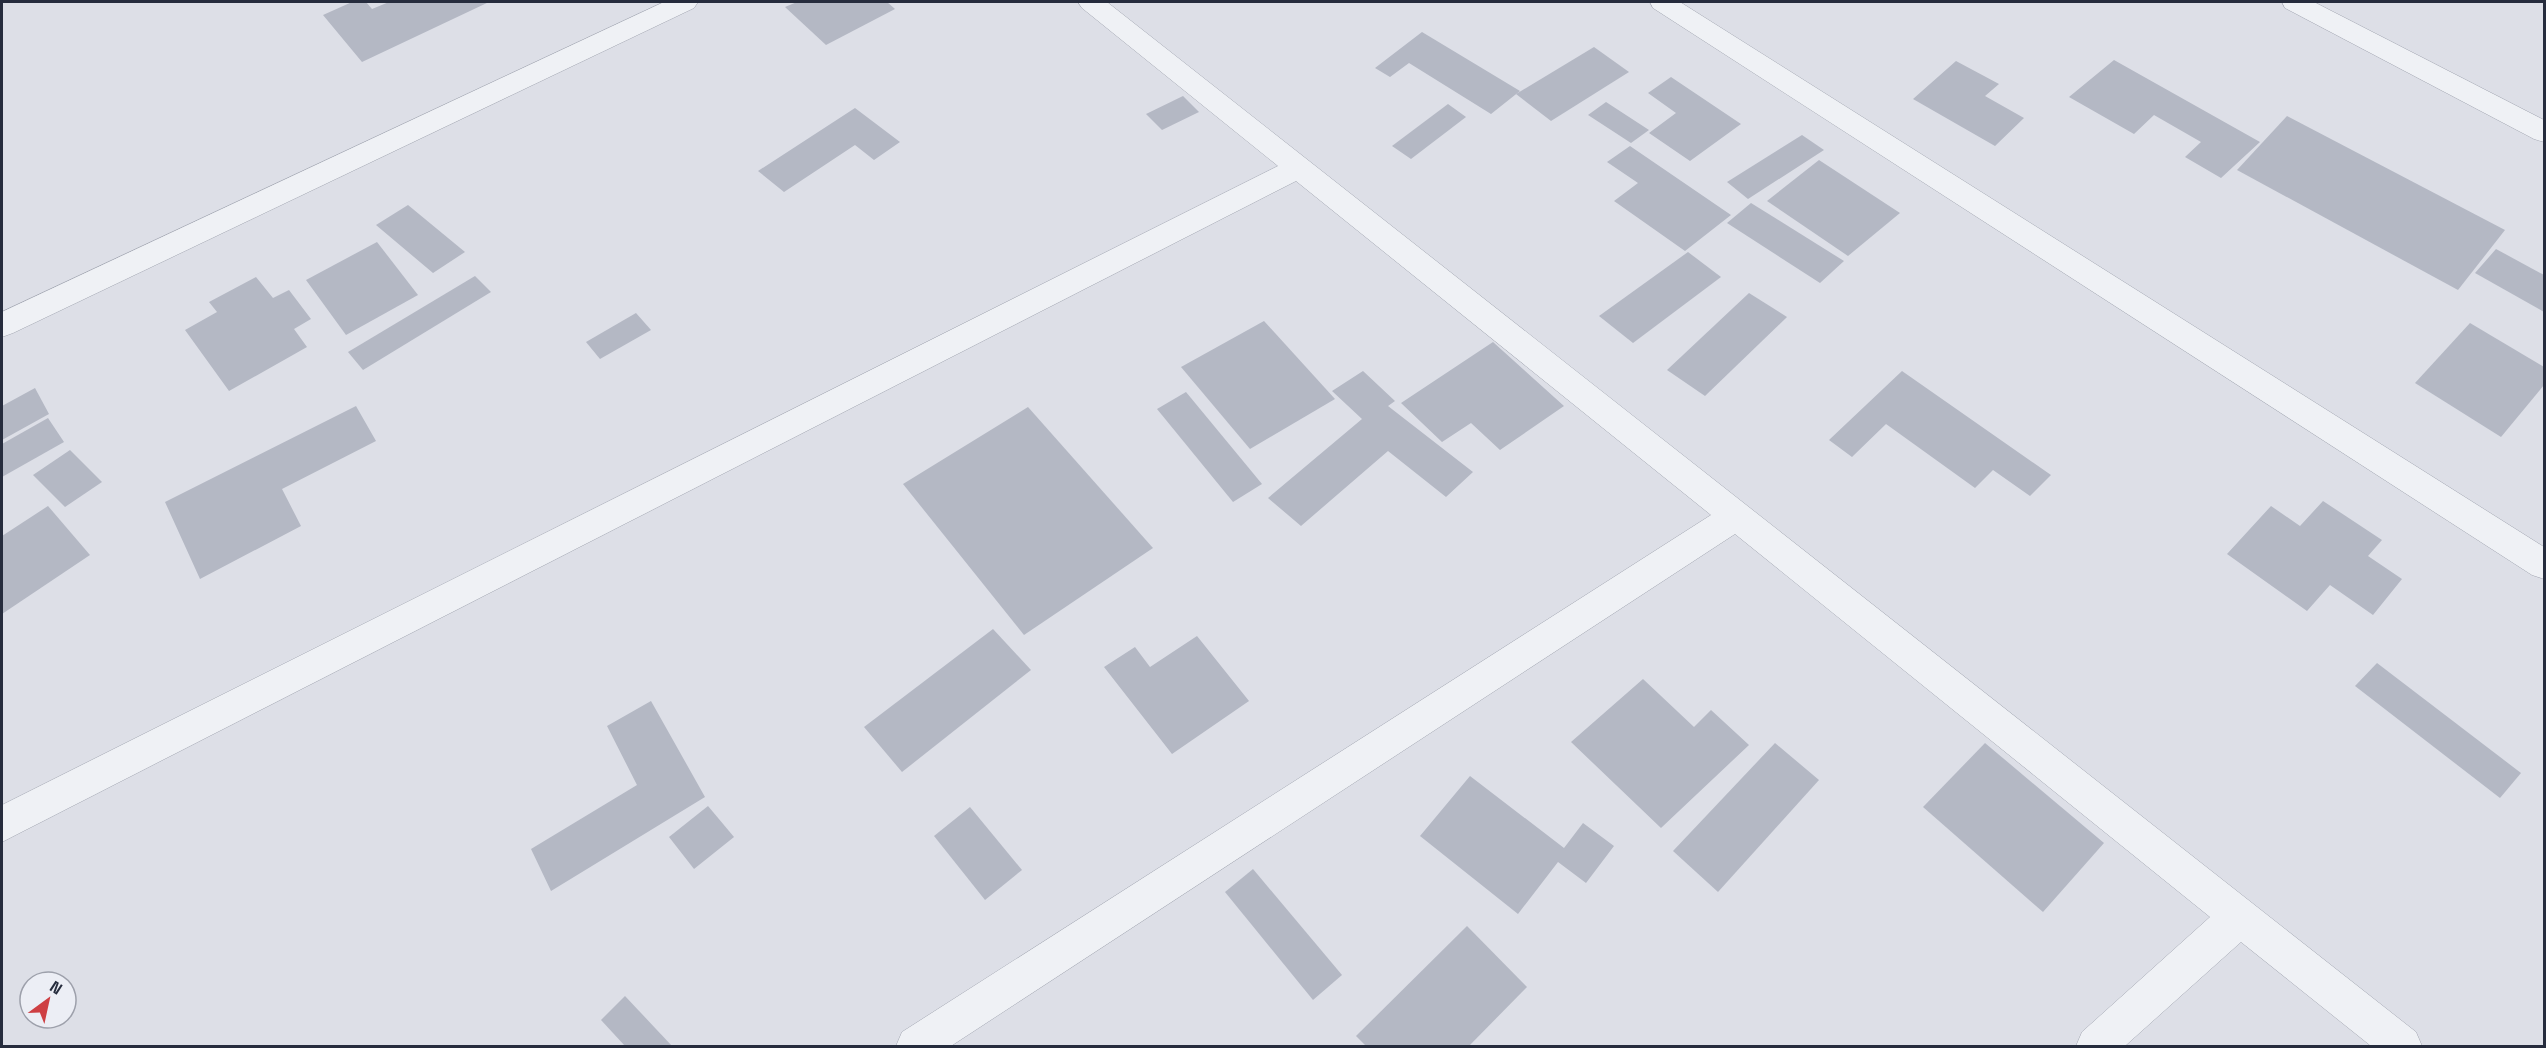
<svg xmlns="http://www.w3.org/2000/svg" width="2546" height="1048" viewBox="0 0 2546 1048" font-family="'Space Grotesk',sans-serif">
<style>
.building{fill:#b4b8c4}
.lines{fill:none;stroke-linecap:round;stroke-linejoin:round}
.street-casing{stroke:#a2a6b1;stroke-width:1}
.street{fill:#eff1f5;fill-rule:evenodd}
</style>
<rect width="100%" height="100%" fill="#dddfe7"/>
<g class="building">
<path d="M352,2H366L372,9L389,2H489L362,62L323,15Z"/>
<path d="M797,2H887L895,9L826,45L785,7Z"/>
<path d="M1422,32L1520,91L1491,114L1409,63L1390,77L1375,68Z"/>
<path d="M1594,47L1629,72L1551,121L1516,94Z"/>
<path d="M2114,60L2260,142L2221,178L2185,157L2201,142L2154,115L2134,134L2069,97Z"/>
<path d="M1956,61L1999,84L1985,96L2024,118L1995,146L1913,99Z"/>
<path d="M1671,77L1741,124L1690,161L1649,133L1676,113L1648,93Z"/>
<path d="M1183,96L1199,112L1162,130L1146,114Z"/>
<path d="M1606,102L1649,130L1631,143L1588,115Z"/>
<path d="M1448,104L1466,117L1411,159L1392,146Z"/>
<path d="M855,108L900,142L874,160L855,145L784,192L758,171Z"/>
<path d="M2287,116L2505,230L2458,290L2237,170Z"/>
<path d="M1802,135L1824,150L1748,199L1727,182Z"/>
<path d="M1630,146L1731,215L1685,251L1614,201L1638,183L1607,162Z"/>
<path d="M1819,160L1900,213L1848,256L1767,201Z"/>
<path d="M1751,203L1844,261L1820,283L1727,223Z"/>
<path d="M408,205L465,252L433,273L376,225Z"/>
<path d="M377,242L418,295L346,335L306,280Z"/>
<path d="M2496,249L2544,275V312L2475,273Z"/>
<path d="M1688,252L1721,277L1633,343L1599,316Z"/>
<path d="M475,276L491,292L363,370L348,352Z"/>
<path d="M256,277L273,298L289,290L311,319L294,329L307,347L229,391L185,330L217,312L209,302Z"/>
<path d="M1749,293L1787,317L1705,396L1667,370Z"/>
<path d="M636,313L651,330L600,359L586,342Z"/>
<path d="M1264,321L1335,399L1250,449L1181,367Z"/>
<path d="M2470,323L2544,367V385L2501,437L2415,383Z"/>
<path d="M1493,342L1564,406L1500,450L1471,423L1442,442L1401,403Z"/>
<path d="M1363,371L1395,401L1388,406L1473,472L1446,497L1388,451L1301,526L1268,498L1362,419L1332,391Z"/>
<path d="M1902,371L2051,475L2030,496L1993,470L1975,488L1886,424L1852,457L1829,440Z"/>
<path d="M35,388L49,414L2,440V406Z"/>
<path d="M1186,392L1262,484L1233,502L1157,409Z"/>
<path d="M356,406L376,441L282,489L301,526L200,579L165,502Z"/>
<path d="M1028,407L1153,548L1024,635L903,484Z"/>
<path d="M48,418L64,442L2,477V444Z"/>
<path d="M70,450L102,482L65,507L33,475Z"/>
<path d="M2323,501L2382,540L2368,556L2402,579L2373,615L2330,585L2307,611L2227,554L2271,506L2300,526Z"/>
<path d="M48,506L90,555L2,614V536Z"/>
<path d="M993,629L1031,670L902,772L864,727Z"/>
<path d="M1197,636L1249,701L1172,754L1104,667L1135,647L1150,667Z"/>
<path d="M2377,663L2521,773L2500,798L2355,686Z"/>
<path d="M1643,679L1694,727L1711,710L1749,745L1661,828L1571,742Z"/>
<path d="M651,701L705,797L551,891L531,849L637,785L607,726Z"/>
<path d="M1775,743L1819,780L1718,892L1673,851Z"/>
<path d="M1985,743L2104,843L2043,912L1923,807Z"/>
<path d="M1470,776L1564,848L1583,823L1614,846L1586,883L1558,862L1518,914L1420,836Z"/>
<path d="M708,806L734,837L694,869L669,837Z"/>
<path d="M970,807L1022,870L985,900L934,836Z"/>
<path d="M1253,869L1342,975L1313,1000L1225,892Z"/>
<path d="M1467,926L1527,987L1469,1046H1366L1356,1036Z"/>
<path d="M625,996L672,1046H625L601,1020Z"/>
</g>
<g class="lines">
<g class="street-casing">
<g id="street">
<path d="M664,2H698L694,8L13,333L2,337V312Z"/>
<path d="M1078,2H1107L2416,1032L2422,1046H2371L2241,942L2125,1046H2076L2082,1032L2210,917L1735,534L951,1046H896L902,1032L1711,515L1296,181L2,842V805L1278,166L1082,8Z"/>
<path d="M1650,2H1680L2544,547V579L2532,575L1653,8Z"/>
<path d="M2282,2H2314L2544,120V142L2534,139L2285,8Z"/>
</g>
</g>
<use href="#street" class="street"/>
</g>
<rect width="2546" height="1048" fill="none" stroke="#262c3d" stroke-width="6"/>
<g transform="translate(48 1000) rotate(33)"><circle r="28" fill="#eceef5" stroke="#9da0ab" stroke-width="1.5"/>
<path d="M0-4.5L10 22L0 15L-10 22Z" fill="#ce3f43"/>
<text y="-9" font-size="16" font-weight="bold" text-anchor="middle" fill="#262c3d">N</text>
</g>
</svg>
